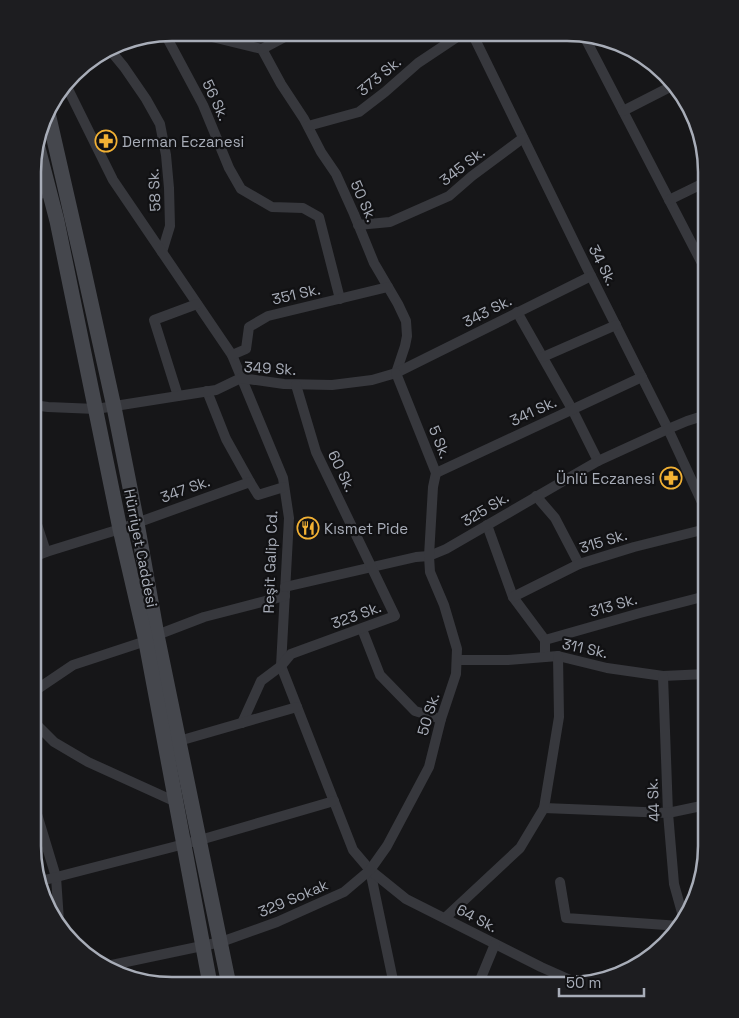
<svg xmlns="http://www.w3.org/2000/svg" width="739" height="1018" viewBox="0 0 739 1018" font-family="'Space Grotesk',sans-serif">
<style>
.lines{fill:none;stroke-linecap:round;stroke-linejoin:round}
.street{stroke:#37383d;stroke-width:10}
.secondary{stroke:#45474d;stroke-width:15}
.labels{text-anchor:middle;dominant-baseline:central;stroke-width:4.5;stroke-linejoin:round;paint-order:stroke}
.street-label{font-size:15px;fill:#a8adb8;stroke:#111113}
.poi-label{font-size:15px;fill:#a8adb8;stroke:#111113;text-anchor:start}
.rim{fill:none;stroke:#a8adb8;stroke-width:2.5}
</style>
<rect width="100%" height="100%" fill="#161618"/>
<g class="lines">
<g class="street">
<path d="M210,33L212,37L262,49"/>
<path d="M472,33L586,266L668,429L706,511"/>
<path d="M165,34L203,105L229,168L241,189L272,207L303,208L319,217L340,299"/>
<path d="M583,34L706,271"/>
<path d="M262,49L281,84L304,119L321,152L336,174L354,214L374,263L398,304L406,321L407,336L405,346L396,373"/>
<path d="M262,49L292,33"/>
<path d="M110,50L124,67L146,99L160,124L166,155L169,188L170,226L162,252"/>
<path d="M66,85L113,180L232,355L283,478L289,518L281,666L353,850L370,870L394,985"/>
<path d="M623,111L672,86"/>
<path d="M308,126L359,112L385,92L418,63L463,33"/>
<path d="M34,196L49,191"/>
<path d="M669,200L706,182"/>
<path d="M358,225L390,222L449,196L472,176L523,138"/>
<path d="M517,312L572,409L598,461"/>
<path d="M232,355L246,349L249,327L268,316L388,287"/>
<path d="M543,357L616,325"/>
<path d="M207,391L226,439L250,482"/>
<path d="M178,396L154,320L197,304"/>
<path d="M33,405L48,407L96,409L216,390L241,378L284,384L332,385L372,380L396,373L591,276"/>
<path d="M436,473L642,377"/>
<path d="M536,496L555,518L579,564"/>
<path d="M33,512L46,552"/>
<path d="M487,525L513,597L545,640"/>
<path d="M33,557L46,552L120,529L250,482L258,495L284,487"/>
<path d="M285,587L416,557L429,556L446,549L598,461L668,429L687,421L706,415"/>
<path d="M513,597L579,564L634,547L706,529"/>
<path d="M362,629L380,675L415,711L441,719"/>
<path d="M545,657V640L640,613L706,596"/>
<path d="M457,660H508L558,656L607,668L663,676L706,674"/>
<path d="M663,676L668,813L674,884L684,920"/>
<path d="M33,692L73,665L146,641L157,635L204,617L285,596"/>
<path d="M33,721L54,742L88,762L176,802"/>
<path d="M242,723L261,681L281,666L291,654L395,616L316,452L296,385"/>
<path d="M179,741L297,707"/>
<path d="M33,801L56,877L59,921"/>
<path d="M544,808L668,813L706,805"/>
<path d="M370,870L406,899L541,967L577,983"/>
<path d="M41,881L200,840L334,801"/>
<path d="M560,882L566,918L680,926"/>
<path d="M445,918L520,848L544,808L559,717L558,656"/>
<path d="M107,966L221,942L277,922L344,892L370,870L387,846L429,767L441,719L456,674L457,649L444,605L430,572L429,556L433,487L436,473L396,373"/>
<path d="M478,985L495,944"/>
</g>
<g class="secondary">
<path d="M48,113L82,262L114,407L137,523L157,635L229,985"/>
<path d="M37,144L57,221L120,529L145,637L210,984"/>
</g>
</g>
<defs>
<g id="pharmacy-ring" transform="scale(1.125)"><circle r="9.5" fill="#111113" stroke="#f2b134" stroke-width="1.5"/><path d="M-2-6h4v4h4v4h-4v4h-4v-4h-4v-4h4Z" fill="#f2b134"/></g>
<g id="restaurant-ring" transform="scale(1.125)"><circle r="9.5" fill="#111113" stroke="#f2b134" stroke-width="1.5"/><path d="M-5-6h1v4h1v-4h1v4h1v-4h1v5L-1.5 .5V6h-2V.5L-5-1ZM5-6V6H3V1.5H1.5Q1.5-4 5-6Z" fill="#f2b134"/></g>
</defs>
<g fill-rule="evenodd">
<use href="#pharmacy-ring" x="106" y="141"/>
<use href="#pharmacy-ring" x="671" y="478"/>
<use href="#restaurant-ring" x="308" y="528"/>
</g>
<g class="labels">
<g class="street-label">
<text transform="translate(379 76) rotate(-40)">373 Sk.</text>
<text transform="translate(216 100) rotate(65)">56 Sk.</text>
<text transform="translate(462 166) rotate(-38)">345 Sk.</text>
<text transform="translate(154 190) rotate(-93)">58 Sk.</text>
<text transform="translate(364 201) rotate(66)">50 Sk.</text>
<text transform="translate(603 265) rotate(63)">34 Sk.</text>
<text transform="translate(296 294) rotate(-13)">351 Sk.</text>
<text transform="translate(487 311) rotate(-27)">343 Sk.</text>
<text transform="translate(270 368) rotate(3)">349 Sk.</text>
<text transform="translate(533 411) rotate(-25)">341 Sk.</text>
<text transform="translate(440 442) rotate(68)">5 Sk.</text>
<text transform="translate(342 471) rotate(64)">60 Sk.</text>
<text transform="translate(185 489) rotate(-20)">347 Sk.</text>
<text transform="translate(485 509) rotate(-31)">325 Sk.</text>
<text transform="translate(603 541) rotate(-17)">315 Sk.</text>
<text transform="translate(141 548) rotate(79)">Hürriyet Caddesi</text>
<text transform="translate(270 562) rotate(-88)">Reşit Galip Cd.</text>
<text transform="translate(613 605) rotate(-16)">313 Sk.</text>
<text transform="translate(356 615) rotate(-20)">323 Sk.</text>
<text transform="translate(585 648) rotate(12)">311 Sk.</text>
<text transform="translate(428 714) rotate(-73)">50 Sk.</text>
<text transform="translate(653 800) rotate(-93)">44 Sk.</text>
<text transform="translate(293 898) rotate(-23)">329 Sokak</text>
<text transform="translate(477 918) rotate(27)">64 Sk.</text>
</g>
<g class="poi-label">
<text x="122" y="141">Derman Eczanesi</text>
<text x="655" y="478" text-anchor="end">Ünlü Eczanesi</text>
<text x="324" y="528">Kısmet Pide</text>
</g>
</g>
<path d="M0 0H739V1018H0ZM172 41H567A131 131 0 0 1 698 172V846A131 131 0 0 1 567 977H172A131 131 0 0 1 41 846V172A131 131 0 0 1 172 41Z" fill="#1d1d20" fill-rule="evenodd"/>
<path class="rim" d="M172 41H567A131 131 0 0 1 698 172V846A131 131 0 0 1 567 977H172A131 131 0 0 1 41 846V172A131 131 0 0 1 172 41Z"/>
<path d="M559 988v8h85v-8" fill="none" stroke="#a8adb8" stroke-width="2.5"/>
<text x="566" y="988" font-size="15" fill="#a8adb8" stroke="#111113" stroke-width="4" paint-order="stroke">50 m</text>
</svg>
